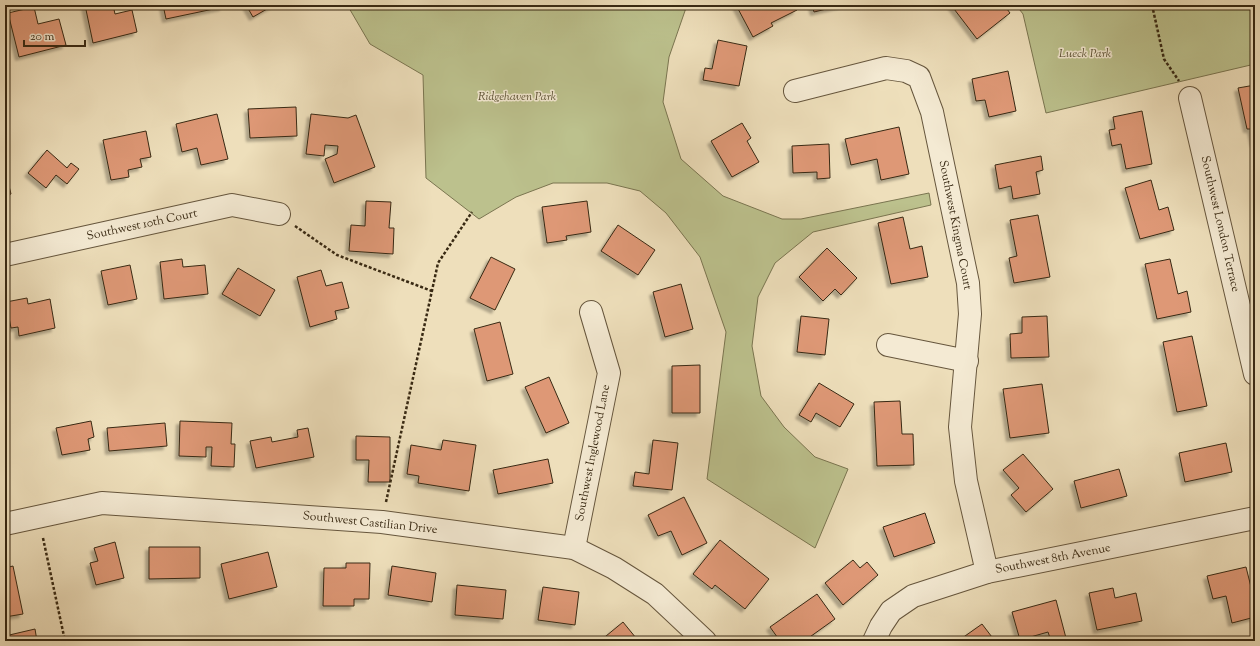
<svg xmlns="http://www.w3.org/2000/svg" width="1260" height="646" viewBox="0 0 1260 646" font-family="'Sorts Mill Goudy',serif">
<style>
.green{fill:#bcc18d;stroke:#7a7550}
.building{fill:#de9876;stroke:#382913;filter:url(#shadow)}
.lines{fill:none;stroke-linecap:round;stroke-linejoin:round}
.minor-casing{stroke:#66563d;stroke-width:24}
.path{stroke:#382913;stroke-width:2.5;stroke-dasharray:3 2;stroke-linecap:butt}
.minor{stroke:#f4ead3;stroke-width:22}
.labels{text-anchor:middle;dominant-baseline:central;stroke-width:3;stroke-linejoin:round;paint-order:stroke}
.park-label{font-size:12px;font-style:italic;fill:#594f32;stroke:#f4ead3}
.street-label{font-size:12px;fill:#382913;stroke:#f4ead3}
</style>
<defs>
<filter id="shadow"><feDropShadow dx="-3.5" dy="3.5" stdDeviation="1" flood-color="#0004"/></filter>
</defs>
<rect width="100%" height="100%" fill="#eedfbb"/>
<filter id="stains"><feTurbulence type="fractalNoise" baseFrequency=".005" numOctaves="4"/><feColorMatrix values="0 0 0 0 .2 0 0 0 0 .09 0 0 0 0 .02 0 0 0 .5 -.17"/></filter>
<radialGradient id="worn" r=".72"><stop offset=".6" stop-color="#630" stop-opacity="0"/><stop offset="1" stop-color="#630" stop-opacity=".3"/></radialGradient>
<g class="green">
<path d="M351,5H687L669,57L663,102L681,159L723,196L782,219H801L929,193L931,205L813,232L775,263L758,297L752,346L761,396L784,427L815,457L848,469L815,548L707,479L726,332L700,257L666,213L640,191L607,183H553L516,197L479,219L426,178L423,75L370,44L349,8Z"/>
<path d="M1016,5H1255V64L1046,113L1023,14Z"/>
</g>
<g class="building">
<path d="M85,5H113L115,14L132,10L137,32L93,43Z"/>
<path d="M163,5H223V7L166,19Z"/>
<path d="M246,5H274L253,17Z"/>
<path d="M736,5H794L797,10L771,23L773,26L753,37Z"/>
<path d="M812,5H843L814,12Z"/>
<path d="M951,5H1004L1010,13L977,39Z"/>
<path d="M34,7L38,24L59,19L66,45L19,57L8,13Z"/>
<path d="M718,40L747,46L739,86L703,80L705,68L712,69Z"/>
<path d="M1008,71L1016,111L989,117L985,100L976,101L972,79Z"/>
<path d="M1255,85V143H1254L1251,129H1247L1238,88Z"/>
<path d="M296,107L297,136L250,138L248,109Z"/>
<path d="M1142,111L1152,164L1126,169L1121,144L1112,146L1109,130L1115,129L1113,117Z"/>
<path d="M217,114L228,159L201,165L197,148L182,152L176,124Z"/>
<path d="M311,114L348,118L356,115L375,167L334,183L325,159L337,154L338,146L325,145L324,156L306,154Z"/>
<path d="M742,123L751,138L747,141L759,162L732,177L711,141Z"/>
<path d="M899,127L909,174L881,180L877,159L851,165L845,139Z"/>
<path d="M146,131L151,157L140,159L142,167L128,170L129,177L111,180L103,140Z"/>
<path d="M829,144L830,178L817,179V172L793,173L792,146Z"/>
<path d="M47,150L67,168L71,163L79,169L67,184L56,175L46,188L28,173Z"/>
<path d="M1041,156L1043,170L1036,172L1040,194L1013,199L1011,186L999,189L995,165Z"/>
<path d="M5,170L11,194L5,196Z"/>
<path d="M1151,180L1159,210L1168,207L1174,230L1140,239L1125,188Z"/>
<path d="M366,201L391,202L389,228H394L393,254L349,251L351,225L365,226Z"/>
<path d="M587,201L591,232L566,236L567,240L547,243L542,207Z"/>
<path d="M1038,215L1050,277L1014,283L1009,258L1017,256L1010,220Z"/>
<path d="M903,217L910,249L922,246L928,277L891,284L878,223Z"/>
<path d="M618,225L655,250L638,275L601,251Z"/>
<path d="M827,248L857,278L841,295L835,289L823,301L799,277Z"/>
<path d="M491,257L515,269L495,310L470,298Z"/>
<path d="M182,259L183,267L205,265L208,294L164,299L160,262Z"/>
<path d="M1170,259L1178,294L1187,291L1191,312L1157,319L1145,264Z"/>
<path d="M130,265L137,299L108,305L101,271Z"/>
<path d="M238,268L275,290L260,316L222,294Z"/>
<path d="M321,270L326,286L342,282L349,308L335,311L337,319L310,327L297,277Z"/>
<path d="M681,284L693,329L665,337L653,292Z"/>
<path d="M27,298L28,304L50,299L55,328L19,336L18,327L11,328L6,302Z"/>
<path d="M801,316L829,319L825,355L797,352Z"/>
<path d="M1047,316L1049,357L1011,358L1010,334L1022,333V317Z"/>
<path d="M500,322L513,374L487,381L474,329Z"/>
<path d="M1192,336L1207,406L1177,412L1163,342Z"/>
<path d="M700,365V413H672V366Z"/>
<path d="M549,377L569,423L546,433L525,387Z"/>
<path d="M819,383L854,404L840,427L816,413L811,422L799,415Z"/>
<path d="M1042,384L1049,433L1010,438L1003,389Z"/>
<path d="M900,401L902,434H913L914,465L877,466L874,402Z"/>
<path d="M91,421L94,437L88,439L90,450L62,455L56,428Z"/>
<path d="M180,421L232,423L231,444H235L234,467L211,466L212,447H206V457L179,456Z"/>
<path d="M165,423L167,446L109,451L107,428Z"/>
<path d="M308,428L314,457L256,468L250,441L271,437L272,442L298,437L297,430Z"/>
<path d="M356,436L390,437V482H368L369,460H356Z"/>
<path d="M443,440L476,445L469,491L418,483L419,476L407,474L411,445L441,450Z"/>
<path d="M653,440L678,443L672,490L633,486L635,472L649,474Z"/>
<path d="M1226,443L1232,472L1185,482L1179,453Z"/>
<path d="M1023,454L1053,489L1026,512L1011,495L1019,488L1003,470Z"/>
<path d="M548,459L553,483L498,494L493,470Z"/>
<path d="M5,461L8,475L5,476Z"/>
<path d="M1119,469L1127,496L1081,508L1074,481Z"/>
<path d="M684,497L707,543L682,555L671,531L658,536L648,515Z"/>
<path d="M925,513L935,543L894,557L883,527Z"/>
<path d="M720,540L769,579L745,609L715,585L712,589L693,574Z"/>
<path d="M115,542L124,578L96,585L90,563L98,561L94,548Z"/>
<path d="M149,547H200V578L149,579Z"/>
<path d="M268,552L277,587L229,599L221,564Z"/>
<path d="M853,560L860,568L867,562L878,575L843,605L825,583Z"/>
<path d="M346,563H370L369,599H354V606H323L324,568H346Z"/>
<path d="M13,566L23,614L5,617V568Z"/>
<path d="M392,566L436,573L432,602L388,595Z"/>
<path d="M1246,567L1251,587L1255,586V617L1232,623L1226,596L1213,599L1207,576Z"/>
<path d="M457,585L506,590L503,619L455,615Z"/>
<path d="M543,587L579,592L575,625L538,620Z"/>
<path d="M1113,588L1115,598L1136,593L1142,621L1097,630L1089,593Z"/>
<path d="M817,594L835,619L807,639L809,641H780L770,627Z"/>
<path d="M1056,600L1066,638L1051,641L1048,632L1020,640L1012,612Z"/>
<path d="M623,622L636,638L633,641H600Z"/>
<path d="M982,624L995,641H958Z"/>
<path d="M35,629L37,641H5V636Z"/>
</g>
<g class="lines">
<g class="minor-casing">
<g id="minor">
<path d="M795,91L886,68L906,71L919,77L932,112L968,283L970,314L960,427L966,481L987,572"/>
<path d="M1190,98L1255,374"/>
<path d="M5,255L232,205L279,214"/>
<path d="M888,345L967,361"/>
<path d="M5,524L102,503L382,522L574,548L614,568L655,594L705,641"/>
<path d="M574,548L609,373L591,312"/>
<path d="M874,641L881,626L891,611L913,596L987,572L1255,518"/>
</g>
</g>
<g class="path">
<path d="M1152,5L1164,59L1179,81"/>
<path d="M295,226L337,255L432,291"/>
<path d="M386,502L438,263L472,212"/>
<path d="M43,538L65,641"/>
</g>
<use href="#minor" class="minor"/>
</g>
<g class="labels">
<g class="park-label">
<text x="1085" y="54">Lueck Park</text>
<text x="517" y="97">Ridgehaven Park</text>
</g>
<g class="street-label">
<text transform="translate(1220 224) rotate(77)">Southwest London Terrace</text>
<text transform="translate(142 225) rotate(-12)">Southwest 10th Court</text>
<text transform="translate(955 225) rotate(79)">Southwest Kingma Court</text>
<text transform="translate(593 453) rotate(-79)">Southwest Inglewood Lane</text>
<text transform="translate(370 523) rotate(6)">Southwest Castilian Drive</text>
<text transform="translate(1053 559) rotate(-11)">Southwest 8th Avenue</text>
</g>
</g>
<rect width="1260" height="646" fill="none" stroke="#eedfbb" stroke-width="20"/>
<rect x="6" y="6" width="1248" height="634" fill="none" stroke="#382913" stroke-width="2"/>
<rect x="10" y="10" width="1240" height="626" fill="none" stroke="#382913"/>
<path d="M24 40v6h61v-6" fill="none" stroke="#382913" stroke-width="2"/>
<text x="30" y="40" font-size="12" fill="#382913" stroke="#f4ead3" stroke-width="3" paint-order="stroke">20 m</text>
<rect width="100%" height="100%" filter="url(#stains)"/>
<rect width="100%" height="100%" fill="url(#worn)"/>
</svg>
